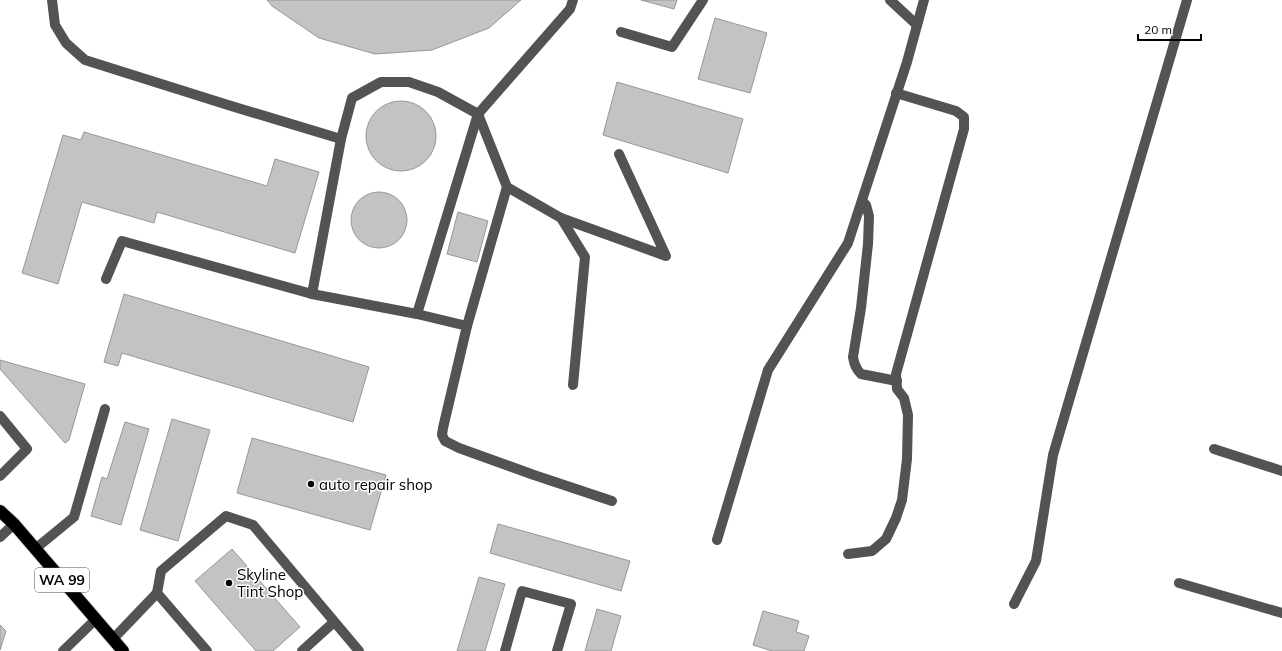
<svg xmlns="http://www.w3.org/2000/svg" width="1282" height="651" viewBox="0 0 1282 651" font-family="Mulish,sans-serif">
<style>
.building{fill:#c3c3c3;stroke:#979797}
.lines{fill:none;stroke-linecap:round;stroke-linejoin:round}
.highway-casing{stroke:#dbdbdb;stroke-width:14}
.minor{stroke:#535353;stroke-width:10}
.highway{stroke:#000;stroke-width:12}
.poi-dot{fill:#000;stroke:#fff;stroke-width:1.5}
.labels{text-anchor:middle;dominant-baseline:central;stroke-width:3;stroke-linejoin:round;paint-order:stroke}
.shield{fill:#fff;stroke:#4c4c4c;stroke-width:1}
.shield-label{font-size:14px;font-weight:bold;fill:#000}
.poi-label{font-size:15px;fill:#000;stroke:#fff;text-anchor:start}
</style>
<rect width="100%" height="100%" fill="#fff"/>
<g class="building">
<path d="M267,0H521L489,28L432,50L375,54L319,38L272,6Z"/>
<path d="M641,0H677L674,9Z"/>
<path d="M715,18L767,33L750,93L698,79Z"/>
<path d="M617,82L743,119L728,173L603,135Z"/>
<circle cx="401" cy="136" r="35"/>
<path d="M84,132L267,186L275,159L319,172L295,253L157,212L154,223L82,202L58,284L22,273L63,135L81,140Z"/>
<circle cx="379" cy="220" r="28"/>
<path d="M458,212L488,221L477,262L447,254Z"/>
<path d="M124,294L369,367L353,422L122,353L118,366L104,362Z"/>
<path d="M0,360L85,384L69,440L65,443L0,369Z"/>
<path d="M172,419L210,430L178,541L140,530Z"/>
<path d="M125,422L149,429L121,525L91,516L102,477L107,479Z"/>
<path d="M252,438L386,475L370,530L237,493Z"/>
<path d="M498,524L630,561L621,591L490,553Z"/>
<path d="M232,549L300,627L273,651H256L195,581Z"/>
<path d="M479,577L505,584L485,651H457Z"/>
<path d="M597,609L621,616L611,651H585Z"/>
<path d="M763,611L799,621L796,632L809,636L804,651H772L753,645Z"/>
<path d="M0,625L6,631L0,650Z"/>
</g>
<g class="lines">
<g class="highway-casing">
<path id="highway" d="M0,511L14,524L123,651"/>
</g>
<g class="minor">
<path d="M52,0L55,25L66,43L85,60L228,105L341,139"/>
<path d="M890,0L917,25"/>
<path d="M621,32L672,47L703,0"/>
<path d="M507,187L561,218L585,257L573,385"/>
<path d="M862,201L866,205L869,216L868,244L861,308L853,357C854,364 856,369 861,374L897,381"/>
<path d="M561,218L666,256L619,154"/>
<path d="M106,279L122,241L312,294L341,139L352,98L381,82H409L438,92L478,114L507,187L467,326L417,314"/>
<path d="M312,294L417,314L478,114L570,9L573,0"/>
<path d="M467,326L443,428L442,435L445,441L459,448L534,475L612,501"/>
<path d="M0,416L27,449L0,476"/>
<path d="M1214,449L1282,471"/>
<path d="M0,537L14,524"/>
<path d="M717,540L768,370L848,243L907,62L924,0"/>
<path d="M35,549L74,517L105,409"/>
<path d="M848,554L872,551L886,539L896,518L902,500L907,459L908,415L904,398L897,389L896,374L964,129V117L956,111L896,93"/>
<path d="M1179,583L1282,613"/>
<path d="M157,593L161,571L226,516L253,525L359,651"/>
<path d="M1014,604L1036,561L1053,455L1187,0"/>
<path d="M113,639L157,593L207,651"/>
<path d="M63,651L96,619"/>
<path d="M302,651L334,622"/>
<path d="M505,651L522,591L571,604L557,651"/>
</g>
<use href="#highway" class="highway"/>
</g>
<g class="poi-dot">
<circle cx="311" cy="484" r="4"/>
<circle cx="229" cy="583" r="4"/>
</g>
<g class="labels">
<rect class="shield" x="35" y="568" width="54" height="24" rx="3"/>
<g class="shield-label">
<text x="62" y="580">WA 99</text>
</g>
<g class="poi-label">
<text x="319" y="484">auto repair shop</text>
<text x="237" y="574">Skyline<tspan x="237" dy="17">Tint Shop</tspan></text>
</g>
</g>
<path d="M1138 34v6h63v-6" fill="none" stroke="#000000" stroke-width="2"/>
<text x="1144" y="34" font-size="12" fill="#000000" stroke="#ffffff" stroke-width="3" paint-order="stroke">20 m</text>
</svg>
